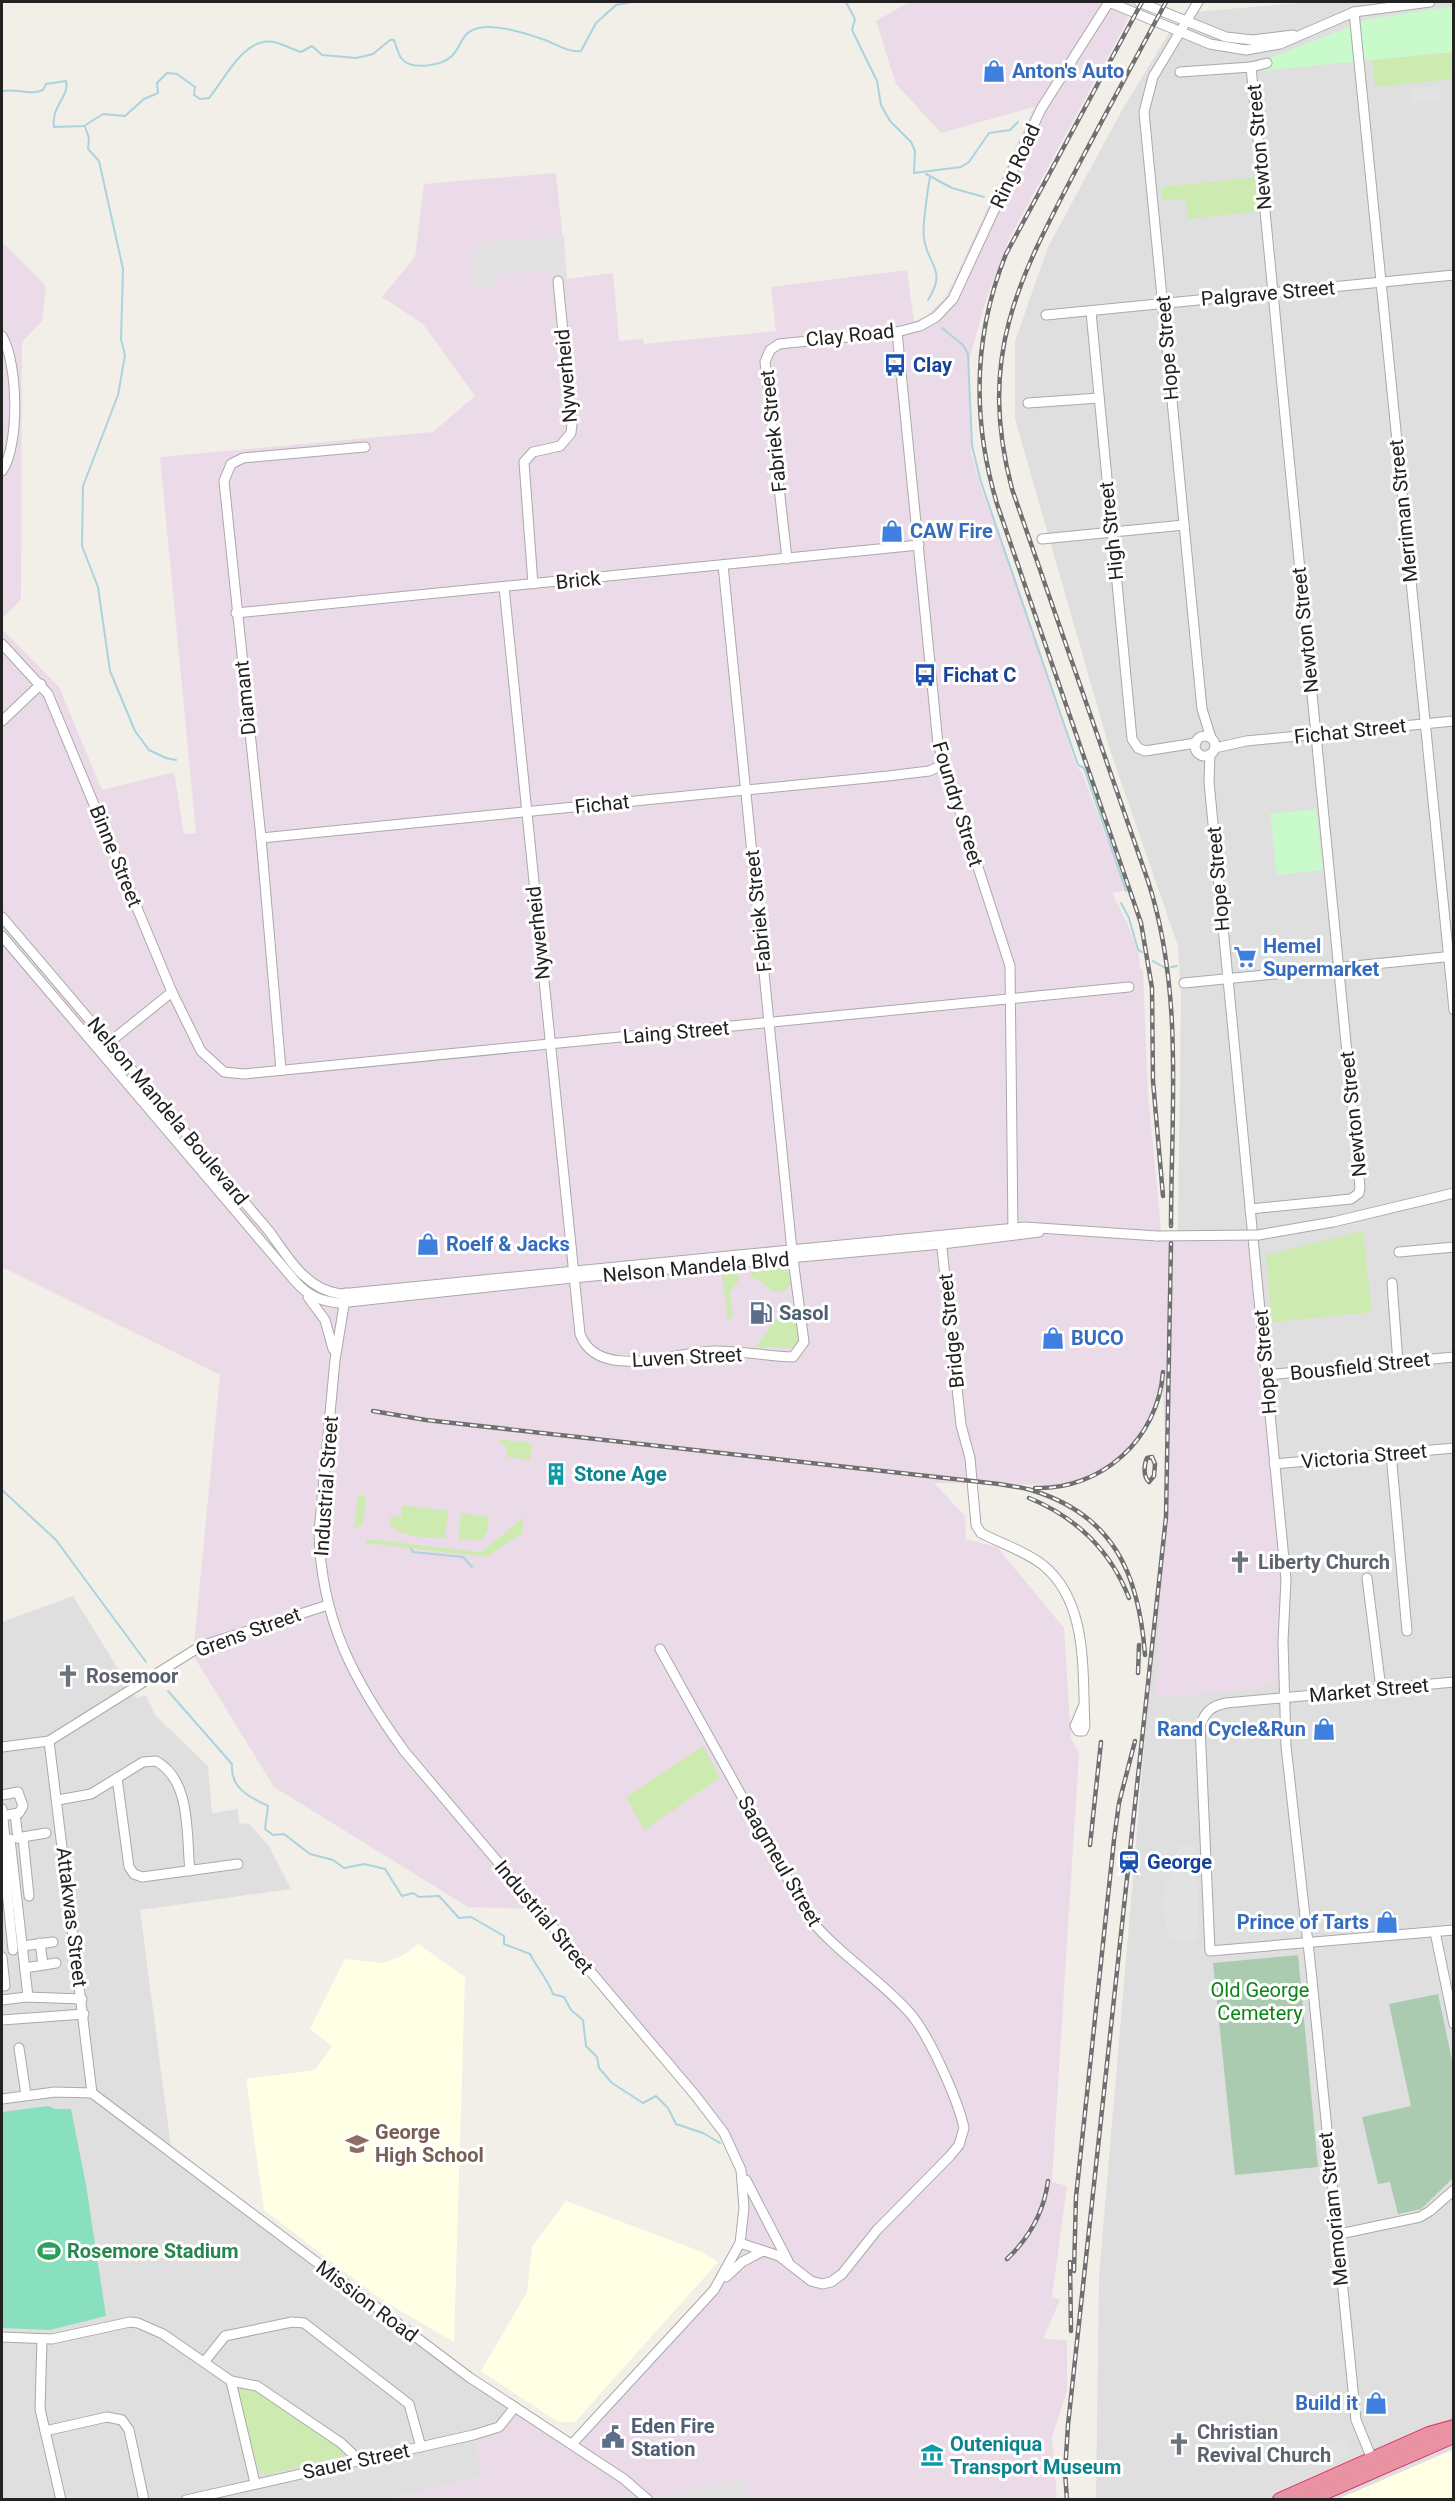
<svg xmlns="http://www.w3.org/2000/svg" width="1455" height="2501" viewBox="0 0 1455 2501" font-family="Roboto,sans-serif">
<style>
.residential{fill:#e0dfdf}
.industrial{fill:#ebdbe8}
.education{fill:#ffffe5}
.grass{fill:#cdebb0}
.cemetery{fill:#aacbaf}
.park{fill:#c8facc}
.pitch{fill:#88e0be}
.parking{fill:#e2e2e2}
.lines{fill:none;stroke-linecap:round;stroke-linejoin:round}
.stream{stroke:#aad3df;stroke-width:2}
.minor-casing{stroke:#a9a9a9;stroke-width:11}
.highway-casing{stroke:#dc2a67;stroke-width:16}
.minor{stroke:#fff;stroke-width:9}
.highway{stroke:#e892a2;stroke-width:14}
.rail-casing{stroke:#707070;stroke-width:4.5}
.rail{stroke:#fff;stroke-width:2;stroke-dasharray:7;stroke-linecap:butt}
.minor-bridge-casing{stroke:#a9a9a9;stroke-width:11;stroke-linecap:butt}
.minor-bridge{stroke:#fff;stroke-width:9}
.labels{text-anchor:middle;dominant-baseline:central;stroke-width:6;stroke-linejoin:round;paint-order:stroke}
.shop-label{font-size:20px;font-weight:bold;fill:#366cbe;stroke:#fff;text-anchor:start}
.street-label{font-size:20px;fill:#222;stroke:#fff}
.transit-label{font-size:20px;font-weight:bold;fill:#164399;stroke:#fff;text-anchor:start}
.service-label{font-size:20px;font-weight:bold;fill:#4e5e75;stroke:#fff;text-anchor:start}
.culture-label{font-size:20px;font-weight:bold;fill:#0d838f;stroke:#fff;text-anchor:start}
.worship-label{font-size:20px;font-weight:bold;fill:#5b616d;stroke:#fff;text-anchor:start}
.park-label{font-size:20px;fill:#0c8416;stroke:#fff}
.education-label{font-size:20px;font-weight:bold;fill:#785e54;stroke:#fff;text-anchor:start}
.leisure-label{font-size:20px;font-weight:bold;fill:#27864d;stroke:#fff;text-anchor:start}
</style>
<rect width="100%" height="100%" fill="#f2efe9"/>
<g class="residential">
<path d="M1312,2H1453V2499H1096L1099,2276L1176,1372L1181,996L1178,946L1109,747L1015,419V341L1048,247L1121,112L1181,13Z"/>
<path d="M73,1596L136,1698L146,1695L155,1715L208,1766L212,1813L238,1809L239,1823L249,1824L269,1846L291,1889L140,1910L172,2155L515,2407L482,2477L388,2499L2,2500V1622Z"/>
</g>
<g class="industrial">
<path d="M909,2H1135L1122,31L1010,237L986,300L968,364L971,452L982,491L1015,576L1076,765L1082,773L1126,890L1112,893L1129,927L1139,955L1140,969H1143L1148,1094L1162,1240H1249L1279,1567L1277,1679L1258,1689L1155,1698L1167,1479L1162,1374L1151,1414L1135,1439L1116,1460L1086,1478L1053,1485L934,1483L965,1516L966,1539L997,1547L1064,1628L1071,1738L1079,1753L1052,2182L1067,2186L1052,2297L1060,2300L1043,2339L1067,2340V2391L1052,2437L1057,2499H388L482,2477L473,2435L499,2427L515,2407L572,2444L715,2290L740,2243L744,2192L724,2133L538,1909L468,1907L274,1787L193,1655L220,1375L2,1267V629L59,687L102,790L174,772L184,834L196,833L160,457L433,432L475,396L423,324L382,297L415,257L424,184L556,173L567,279L613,273L619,341L643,339L644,344L776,331L771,287L907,270L914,321L926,316L944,299L953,283L1034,107L941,133L896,84L876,21Z"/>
<path d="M2,242L46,286L42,321L22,342L21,599L2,619Z"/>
</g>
<g class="education">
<path d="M418,1944L465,1977L454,2342L379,2298L264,2210L246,2079L315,2070L332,2046L310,2029L345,1959L383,1963L402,1956Z"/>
<path d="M566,2201L702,2252L718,2262L575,2422H558L481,2371L527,2292L532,2247Z"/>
<path d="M1453,2449V2499L1336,2500L1452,2450Z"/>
</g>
<g class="grass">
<path d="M1453,52V79L1375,87L1372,60Z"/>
<path d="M1258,177L1261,211L1188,219L1186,199L1163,201L1161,187Z"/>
<path d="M1363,1231L1372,1312L1272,1322L1266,1255Z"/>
<path d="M780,1267L788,1271L792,1282L785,1291L773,1292L758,1280L750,1277L753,1270Z"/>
<path d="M735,1271L740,1278L730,1293L733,1316L728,1321L722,1273Z"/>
<path d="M787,1302C798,1310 802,1336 796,1348L755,1347L778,1317L780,1303Z"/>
<path d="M496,1439L532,1443L530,1460L507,1457L506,1447Z"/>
<path d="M358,1495L366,1496L363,1523L357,1528H354Z"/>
<path d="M402,1505L448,1511L445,1538C430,1537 398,1539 390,1523L391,1516L401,1517Z"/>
<path d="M461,1513L489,1517L488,1530L483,1539L458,1540Z"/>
<path d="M524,1517L522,1534L486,1557L365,1543L366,1539L481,1552Z"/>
<path d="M703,1746L720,1778L644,1830L626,1797Z"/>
<path d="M239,2387L254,2388L341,2447L344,2456L270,2474L259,2472L238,2393Z"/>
</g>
<g class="cemetery">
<path d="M1298,1955L1318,2167L1235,2175L1213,1963Z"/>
<path d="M1438,1994L1453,2065V2178L1421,2209L1398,2214L1390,2182L1378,2184L1362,2117L1411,2106L1389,2004Z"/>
</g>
<g class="park">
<path d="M1453,6V52L1261,71L1260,62L1366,20Z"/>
<path d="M1316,809L1323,870L1277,875L1270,814Z"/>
</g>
<path class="pitch" d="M48,2106L55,2109H71L86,2185L106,2316L50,2330L2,2328V2112Z"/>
<g class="parking">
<path d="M1440,86L1441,100L1411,103L1410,89Z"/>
<path d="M564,236L567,279L553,281L552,272L544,270L496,275V286L473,288L470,251L477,250V243Z"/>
<path d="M1184,1844L1191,1845L1196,1851L1199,1933L1195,1940L1179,1942L1169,1939L1163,1909L1165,1883L1176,1869L1178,1845Z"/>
<path d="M1344,2438L1350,2455L1320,2467L1314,2450Z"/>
<path d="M744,2479L748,2499L668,2500L667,2496Z"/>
</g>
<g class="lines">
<g class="stream">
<path d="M846,2L855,19L852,30L877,81L881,105L890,121L911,142L915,151L914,173L961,167L969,162L989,133L1010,130L1018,122"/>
<path d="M2,91C16,88 29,96 43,90L46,84L66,81C70,96 51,106 54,127L84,126L103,114L125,116L144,99L158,93L157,83L167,73L177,74L195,87L194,95L200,99L209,98C225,79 244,36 274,42C282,44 292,49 301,52L312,46L322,55L356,58L373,54L390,40H394C396,46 398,53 401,58C411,71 441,66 452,56C463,45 460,32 479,28C498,24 525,33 542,39C555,43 568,53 581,51L596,23L616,5L632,2"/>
<path d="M85,127L89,138L88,149L99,161L123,269L121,339L125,355L118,395L83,486L82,546L98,587L110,671L135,731L149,750L166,758L176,760"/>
<path d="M926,174L952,188L984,197"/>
<path d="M928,300C948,269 927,265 924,238C922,228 928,188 930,177"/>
<path d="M942,328L963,345L968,354L972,446L981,482L1078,765L1084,768L1126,891"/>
<path d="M1121,903L1129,918L1138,950L1142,952"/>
<path d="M1153,961L1165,968"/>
<path d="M1171,967L1177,966"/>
<path d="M2,1490L56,1540L146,1662"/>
<path d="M411,1549L413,1552L463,1557L472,1567"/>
<path d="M168,1691L232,1764C230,1788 249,1797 268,1806L265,1829L273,1835L284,1834L310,1854L333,1860L344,1868L364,1864L385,1869L402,1896L413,1893L419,1897L439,1896L459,1918L471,1917L504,1936V1944L530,1954C537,1968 547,1978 553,1994L564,1997L571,2010L583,2020L586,2046L597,2057L599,2068L612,2083L643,2103L656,2096L668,2108L676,2124L703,2133L720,2143"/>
</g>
<g class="minor-casing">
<g id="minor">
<path d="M1109,2L1210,44L1246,50L1280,44L1354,12L1430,2"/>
<path d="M1139,2L1226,37L1253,40L1293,35"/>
<path d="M1198,2L1153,77L1144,112L1202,709L1211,738"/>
<path d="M1354,12L1454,1010"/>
<path d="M1180,72L1251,67L1267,63"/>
<path d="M1091,312L1132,739L1138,748L1145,751L1196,743"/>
<path d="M1046,315L1454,275"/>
<path d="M897,332L938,744L1010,966L1013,1232"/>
<path d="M2,336C18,363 20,445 2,471"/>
<path d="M1028,403L1099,398"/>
<path d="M1042,539L1184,525"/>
<path d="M787,559L765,362L770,350L779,344L897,332L920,326L936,317L953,299L1041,109L1109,2"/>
<path d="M533,584L524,462L533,452L560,446L571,433L572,424L558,281"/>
<path d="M504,587L580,1334C598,1383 678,1351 715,1351C741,1351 767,1356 793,1357L804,1342L792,1251L723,565"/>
<path d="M236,613L919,545"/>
<path d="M2,644L48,694L172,992L201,1051L224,1072L244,1074L1129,987"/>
<path d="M2,721L41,684"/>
<circle cx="1205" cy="746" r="10"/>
<path d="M1215,748L1246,741L1454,721"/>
<path d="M1210,754L1209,782L1286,1580L1283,1641L1286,1746L1311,1970L1356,2420L1374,2464"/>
<path d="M261,838L888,776L929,771L943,765"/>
<path d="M2,917L269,1231C288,1257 305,1289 340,1294L1025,1227L1157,1236"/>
<path d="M2,936L295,1281C308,1296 320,1301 339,1303L572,1278L942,1244L1039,1232"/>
<path d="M1184,983L1454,956"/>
<path d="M106,1045L172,992"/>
<path d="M281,1070L261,838L224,481L231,464L243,458L365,447"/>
<path d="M1250,1209L1351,1199L1359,1193L1360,1187L1251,67"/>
<path d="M1258,1235L1333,1222L1454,1193"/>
<path d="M941,1239L961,1425L970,1458L976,1525L981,1533C1002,1544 1025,1551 1043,1565C1089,1603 1082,1672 1085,1726L1083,1731H1078L1075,1726L1083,1707"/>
<path d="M1399,1252L1454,1247"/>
<path d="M1392,1283L1398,1363"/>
<path d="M346,1293L335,1360L319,1532C321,1620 354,1682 405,1752L695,2095L724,2133L741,2170L744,2208L740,2243L714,2290L572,2444"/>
<path d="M308,1297L325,1320L333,1349"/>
<path d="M1266,1375L1454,1357"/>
<path d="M1391,1453L1407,1631"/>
<path d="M1274,1464L1454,1448"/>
<path d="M1367,1578L1381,1689"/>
<path d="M660,1649L810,1919C839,1954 878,1978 908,2011C928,2032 958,2100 964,2128L959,2145L950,2156L877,2230L842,2274L831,2282L822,2284L811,2281L779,2256L740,2243"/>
<path d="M1454,1682L1226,1703C1211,1706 1205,1712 1200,1726L1210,1951L1454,1930"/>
<path d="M49,1741L92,2093"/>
<path d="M2,1747L49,1741L201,1646L328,1605"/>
<path d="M117,1778L129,1867L134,1874L142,1877L238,1864"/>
<path d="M2,1795L18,1792L23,1806L19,1813L2,1816"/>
<path d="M58,1800L91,1794L143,1762L156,1761C192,1781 186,1835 190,1871"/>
<path d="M2,1809L5,1839L2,1840"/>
<path d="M15,1814L18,1838"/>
<path d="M17,1838L46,1833"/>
<path d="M23,1838L29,1896"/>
<path d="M10,1839L28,1997"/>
<path d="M2,1841L13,1950"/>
<path d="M1435,1932L1454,2024"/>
<path d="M40,1943L43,1965"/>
<path d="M22,1946L53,1942"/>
<path d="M2,1957L5,1986"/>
<path d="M25,1968L56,1963"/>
<path d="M2,2000L26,1997L82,1999"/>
<path d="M2,2020L84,2014"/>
<path d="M19,2048L26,2095"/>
<path d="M2,2099L55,2092L92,2093L469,2377L624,2479L648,2500"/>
<path d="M746,2180L788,2261"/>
<path d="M1335,2235L1420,2217L1430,2211L1454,2190"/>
<path d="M726,2277L742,2262L763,2251"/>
<path d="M2,2337L52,2339L130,2322L138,2323L163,2334L231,2381L255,2483"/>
<path d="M42,2339L40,2409L61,2500"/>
<path d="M205,2361L225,2336L292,2322L304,2323L409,2404L421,2447"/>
<path d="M231,2381L257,2386L341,2443L359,2460"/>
<path d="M45,2431L107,2417L122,2420L129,2430L144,2500"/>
<path d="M186,2500L473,2435L499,2427L515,2407"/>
</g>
</g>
<g class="highway-casing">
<g id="highway">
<path d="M1280,2500L1429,2434L1454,2427"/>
<path d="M1307,2500L1451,2437"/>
</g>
</g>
<use href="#minor" class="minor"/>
<use href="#highway" class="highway"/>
<g class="rail-casing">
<g id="rail">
<path d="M1142,2L1006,254C973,336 972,420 997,504L1141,923L1152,988L1153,1081L1163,1196"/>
<path d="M1166,2C1137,56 1107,111 1078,166C1018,280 977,356 1012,489L1148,881C1184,992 1171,1111 1171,1226"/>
<path d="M373,1411L426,1420L999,1484C1010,1486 1020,1487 1031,1490C1114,1515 1139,1574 1145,1655"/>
<path d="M1152,1457L1155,1464L1154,1476L1149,1482C1143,1477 1144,1464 1147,1458Z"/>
<path d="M1035,1488C1102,1490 1158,1439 1163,1372"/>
<path d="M1029,1498C1076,1517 1111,1551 1129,1598"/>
<path d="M1138,1673L1139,1645"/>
<path d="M1090,1845L1101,1742"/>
<path d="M1007,2259C1029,2238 1044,2212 1048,2181"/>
<path d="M1070,2262L1071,2331"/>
<path d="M1074,2271L1076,2197L1114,1840L1119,1803L1135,1741"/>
<path d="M1067,2500L1065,2472L1068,2425L1166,1517L1171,1243"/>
</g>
</g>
<use href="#rail" class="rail"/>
<g class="minor-bridge-casing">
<path id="minor-bridge" d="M1157,1236L1258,1235"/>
</g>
<use href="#minor-bridge" class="minor-bridge"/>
</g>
<defs>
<g id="shop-bare" transform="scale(1.8)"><path d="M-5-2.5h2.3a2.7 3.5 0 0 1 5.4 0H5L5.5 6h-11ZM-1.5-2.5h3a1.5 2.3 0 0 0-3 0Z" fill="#3f7fe0" stroke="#fff" stroke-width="2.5" paint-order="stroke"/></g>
<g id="bus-bare" transform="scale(1.8)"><path d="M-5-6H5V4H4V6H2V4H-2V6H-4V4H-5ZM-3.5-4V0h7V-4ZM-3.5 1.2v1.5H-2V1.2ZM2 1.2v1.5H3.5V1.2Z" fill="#1a4fb4" stroke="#fff" stroke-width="2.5" paint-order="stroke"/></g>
<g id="supermarket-bare" transform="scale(1.8)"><path d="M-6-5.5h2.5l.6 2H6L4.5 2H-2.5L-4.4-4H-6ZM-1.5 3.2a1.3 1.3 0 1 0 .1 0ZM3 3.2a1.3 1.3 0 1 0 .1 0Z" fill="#3f7fe0" stroke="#fff" stroke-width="2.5" paint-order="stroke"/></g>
<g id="fuel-bare" transform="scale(1.8)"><path d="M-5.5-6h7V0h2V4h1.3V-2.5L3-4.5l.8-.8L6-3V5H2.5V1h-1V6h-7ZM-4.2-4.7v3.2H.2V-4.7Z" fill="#5c6f8a" stroke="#fff" stroke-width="2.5" paint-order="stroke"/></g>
<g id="building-bare" transform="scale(1.8)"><path d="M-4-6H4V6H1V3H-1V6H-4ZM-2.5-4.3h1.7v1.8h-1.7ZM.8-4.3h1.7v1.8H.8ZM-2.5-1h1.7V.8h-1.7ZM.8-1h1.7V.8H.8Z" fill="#0f9aa8" stroke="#fff" stroke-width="2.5" paint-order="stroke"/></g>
<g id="church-bare" transform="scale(1.8)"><path d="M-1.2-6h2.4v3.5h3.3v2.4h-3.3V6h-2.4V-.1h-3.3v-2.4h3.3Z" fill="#6b7280" stroke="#fff" stroke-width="2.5" paint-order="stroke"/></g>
<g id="station-bare" transform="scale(1.8)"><path d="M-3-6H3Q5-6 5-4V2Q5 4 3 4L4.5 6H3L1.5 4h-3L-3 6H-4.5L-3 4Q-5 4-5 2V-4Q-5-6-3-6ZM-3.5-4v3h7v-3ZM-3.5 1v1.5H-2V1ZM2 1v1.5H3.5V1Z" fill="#1a4fb4" stroke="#fff" stroke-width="2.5" paint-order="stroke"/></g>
<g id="school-bare" transform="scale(1.8)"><path d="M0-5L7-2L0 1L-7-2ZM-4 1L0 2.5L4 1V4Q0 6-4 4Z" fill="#8d6e63" stroke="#fff" stroke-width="2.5" paint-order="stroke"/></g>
<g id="stadium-bare" transform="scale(1.8)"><path d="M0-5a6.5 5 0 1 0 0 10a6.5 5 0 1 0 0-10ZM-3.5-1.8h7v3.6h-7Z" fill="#2e9e5b" stroke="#fff" stroke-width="2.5" paint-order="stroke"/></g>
<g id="civic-bare" transform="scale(1.8)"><path d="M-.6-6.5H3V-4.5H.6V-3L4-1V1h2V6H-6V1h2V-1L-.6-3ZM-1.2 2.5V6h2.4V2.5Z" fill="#5c6f8a" stroke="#fff" stroke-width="2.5" paint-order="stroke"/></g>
<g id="museum-bare" transform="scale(1.8)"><path d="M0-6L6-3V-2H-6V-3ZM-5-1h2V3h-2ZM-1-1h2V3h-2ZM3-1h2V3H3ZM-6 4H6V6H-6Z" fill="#0f9aa8" stroke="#fff" stroke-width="2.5" paint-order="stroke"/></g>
</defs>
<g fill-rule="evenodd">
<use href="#shop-bare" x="994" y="71"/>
<use href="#bus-bare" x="895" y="365"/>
<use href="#shop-bare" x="892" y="531"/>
<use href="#bus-bare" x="925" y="675"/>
<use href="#supermarket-bare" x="1245" y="957"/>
<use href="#shop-bare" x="428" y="1244"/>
<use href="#fuel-bare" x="761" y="1313"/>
<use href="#shop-bare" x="1053" y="1338"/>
<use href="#building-bare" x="556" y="1474"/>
<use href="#church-bare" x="1240" y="1562"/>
<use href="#church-bare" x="68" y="1676"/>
<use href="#shop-bare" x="1324" y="1729"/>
<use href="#station-bare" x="1129" y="1862"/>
<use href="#shop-bare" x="1387" y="1922"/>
<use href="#school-bare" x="357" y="2144"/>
<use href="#stadium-bare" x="49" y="2251"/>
<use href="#shop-bare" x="1376" y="2403"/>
<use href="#civic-bare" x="613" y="2437"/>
<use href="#church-bare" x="1179" y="2444"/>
<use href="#museum-bare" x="932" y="2455"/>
</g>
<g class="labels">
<g class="shop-label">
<text x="1012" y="71">Anton's Auto</text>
<text x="910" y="531">CAW Fire</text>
<text x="1263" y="946">Hemel<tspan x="1263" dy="23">Supermarket</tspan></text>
<text x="446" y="1244">Roelf &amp; Jacks</text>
<text x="1071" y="1338">BUCO</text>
<text x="1306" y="1729" text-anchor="end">Rand Cycle&amp;Run</text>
<text x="1369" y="1922" text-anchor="end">Prince of Tarts</text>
<text x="1358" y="2403" text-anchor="end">Build it</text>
</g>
<g class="street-label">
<text transform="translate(1259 147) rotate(-95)">Newton Street</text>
<text transform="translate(1015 166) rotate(-65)">Ring Road</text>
<text transform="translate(1268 293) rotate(-5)">Palgrave Street</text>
<text transform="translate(850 335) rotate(-6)">Clay Road</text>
<text transform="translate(1167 348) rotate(-95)">Hope Street</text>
<text transform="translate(566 376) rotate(-95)">Nywerheid</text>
<text transform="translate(773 431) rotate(-96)">Fabriek Street</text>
<text transform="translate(1403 511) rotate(-96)">Merriman Street</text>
<text transform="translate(1111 531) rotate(-96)">High Street</text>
<text transform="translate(578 580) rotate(-6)">Brick</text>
<text transform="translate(1305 630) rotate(-96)">Newton Street</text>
<text transform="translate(245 698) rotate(-96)">Diamant</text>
<text transform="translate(1350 731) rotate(-6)">Fichat Street</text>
<text transform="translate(602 804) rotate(-6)">Fichat</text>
<text transform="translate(958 804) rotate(73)">Foundry Street</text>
<text transform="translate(116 856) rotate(68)">Binne Street</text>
<text transform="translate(1218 879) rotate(-95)">Hope Street</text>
<text transform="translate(758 911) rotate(-96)">Fabriek Street</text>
<text transform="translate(538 933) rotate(-96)">Nywerheid</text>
<text transform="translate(676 1032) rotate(-5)">Laing Street</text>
<text transform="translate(168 1111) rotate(50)">Nelson Mandela Boulevard</text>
<text transform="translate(1353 1114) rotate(-96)">Newton Street</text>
<text transform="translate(696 1267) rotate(-5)">Nelson Mandela Blvd</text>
<text transform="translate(951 1331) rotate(-96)">Bridge Street</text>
<text transform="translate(687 1357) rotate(-3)">Luven Street</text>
<text transform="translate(1265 1362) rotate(-95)">Hope Street</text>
<text transform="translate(1360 1366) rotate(-6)">Bousfield Street</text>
<text transform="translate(1364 1456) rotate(-5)">Victoria Street</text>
<text transform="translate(326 1486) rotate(-86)">Industrial Street</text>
<text transform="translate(248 1632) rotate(-20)">Grens Street</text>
<text transform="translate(1369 1690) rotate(-5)">Market Street</text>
<text transform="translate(780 1861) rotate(60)">Saagmeul Street</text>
<text transform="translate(72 1917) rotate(83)">Attakwas Street</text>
<text transform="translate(544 1917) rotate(50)">Industrial Street</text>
<text transform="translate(1333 2209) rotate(-96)">Memoriam Street</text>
<text transform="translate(367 2301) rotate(37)">Mission Road</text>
<text transform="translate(356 2461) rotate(-12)">Sauer Street</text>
</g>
<g class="transit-label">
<text x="913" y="365">Clay</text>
<text x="943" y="675">Fichat C</text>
<text x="1147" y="1862">George</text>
</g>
<g class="service-label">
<text x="779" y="1313">Sasol</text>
<text x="631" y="2426">Eden Fire<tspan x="631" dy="23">Station</tspan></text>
</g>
<g class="culture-label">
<text x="574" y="1474">Stone Age</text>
<text x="950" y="2444">Outeniqua<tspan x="950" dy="23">Transport Museum</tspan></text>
</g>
<g class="worship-label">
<text x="1258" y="1562">Liberty Church</text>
<text x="86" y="1676">Rosemoor</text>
<text x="1197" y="2432">Christian<tspan x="1197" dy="23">Revival Church</tspan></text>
</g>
<g class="park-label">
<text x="1260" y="1990">Old George<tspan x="1260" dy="23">Cemetery</tspan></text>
</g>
<g class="education-label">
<text x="375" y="2132">George<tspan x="375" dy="23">High School</tspan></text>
</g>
<g class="leisure-label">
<text x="67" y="2251">Rosemore Stadium</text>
</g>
</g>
<rect width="1455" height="2501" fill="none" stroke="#222222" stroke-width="6"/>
</svg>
